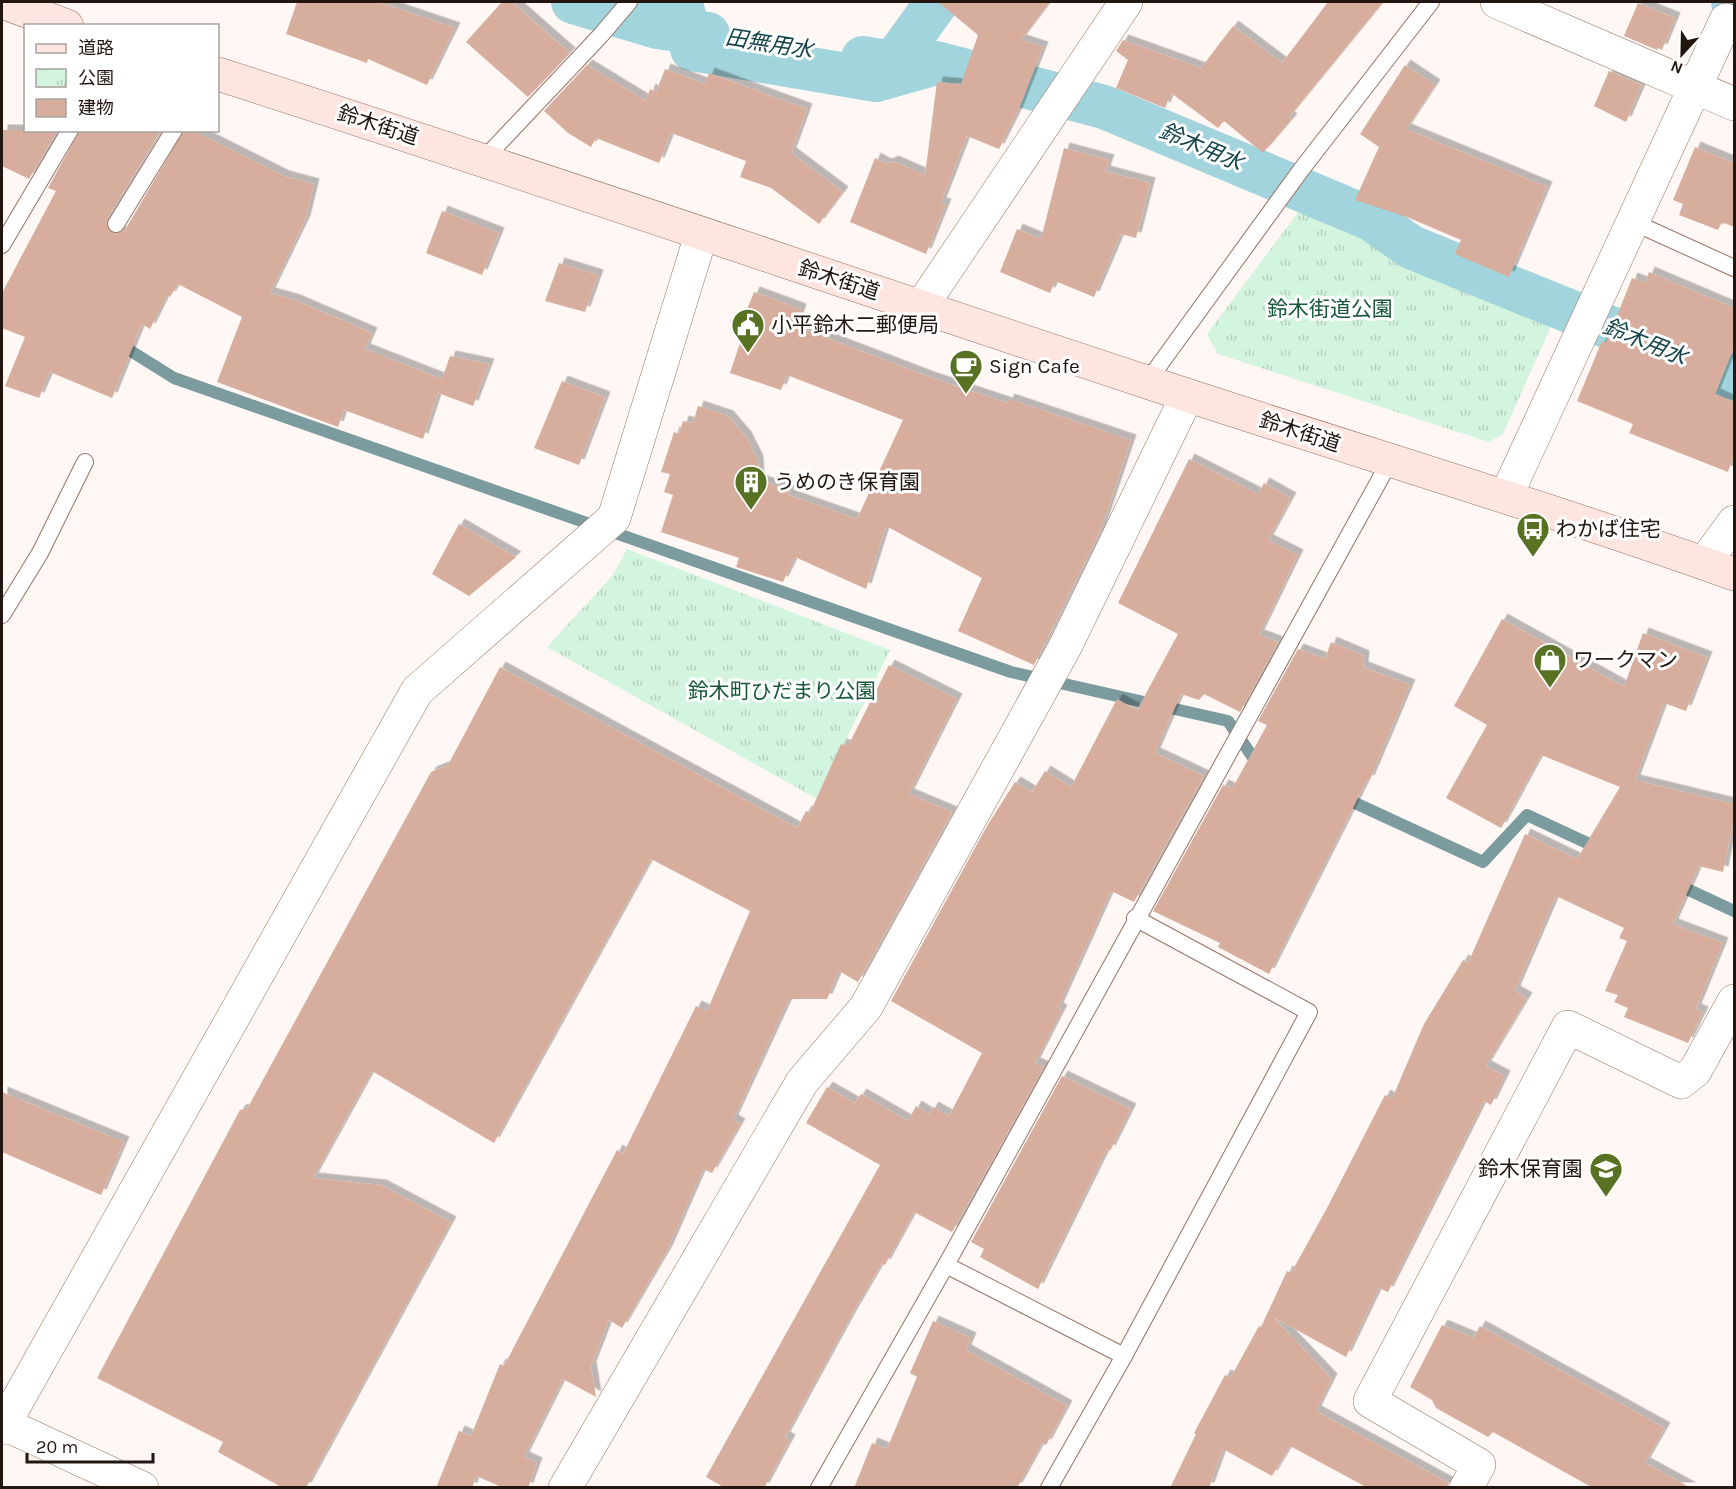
<svg xmlns="http://www.w3.org/2000/svg" width="1736" height="1489" viewBox="0 0 1736 1489" font-family="Karla,'Noto Sans JP',sans-serif">
<style>
.park{fill:url(#park-tufts)}
.lines{fill:none;stroke-linecap:round;stroke-linejoin:round}
.stream{stroke:#7b9b9f;stroke-width:12}
.canal{stroke:#a1d4dc;stroke-width:44}
.building{fill:#d7ae9d;filter:url(#shadow)}
.lane-casing{stroke:#947365;stroke-width:18}
.street-casing{stroke:#947365;stroke-width:34}
.secondary-casing{stroke:#947365;stroke-width:34}
.lane{stroke:#fff;stroke-width:16}
.street{stroke:#fff;stroke-width:33}
.secondary{stroke:#fee5e0;stroke-width:33}
.labels{text-anchor:middle;dominant-baseline:central;stroke-width:6;stroke-linejoin:round;paint-order:stroke}
.street-label{font-size:21px;fill:#231611;stroke:#fff}
.park-label{font-size:21px;fill:#165738;stroke:#fff}
.poi-label{font-size:21px;fill:#231611;stroke:#fff;text-anchor:start}
.water-label{font-size:22px;font-style:italic;fill:#144349;stroke:#fff}
</style>
<defs>
<pattern id="park-tufts" width="24" height="20" patternUnits="userSpaceOnUse" patternTransform="scale(1.5)"><rect width="24" height="20" fill="#d3f4df"/><path d="M3 7l-1-3M5 7V3M7 7l1-3M15 17l-1-3M17 17v-4M19 17l1-3" fill="none" stroke="#b5d0be"/></pattern>
<filter id="shadow"><feDropShadow dx="5.5" dy="-5.5" stdDeviation="0" flood-color="#0004"/></filter>
</defs>
<rect width="100%" height="100%" fill="#fff7f4"/>
<g class="park">
<path d="M1299,211L1554,320L1503,434L1489,442L1218,354L1207,334Z"/>
<path d="M627,549L890,650L817,799L547,647L613,575Z"/>
</g>
<g class="lines">
<g class="stream">
<path d="M118,343L174,378L1011,672L1228,721L1252,756L1264,761"/>
<path d="M1342,797L1483,862L1527,815L1600,849"/>
<path d="M1676,884L1734,911"/>
</g>
<g class="canal">
<path d="M573,2L657,27L708,34"/>
<path d="M669,2L683,11L692,49L876,80L936,63L1104,107L1371,219L1411,247L1734,378"/>
<path d="M1733,2H1734"/>
<path d="M863,58L893,63L937,2"/>
</g>
</g>
<g class="building">
<path d="M297,2H378L455,28L427,85L368,59L367,63L286,34Z"/>
<path d="M502,2H512L570,53L528,97L466,42Z"/>
<path d="M938,2H1050L1021,40L1043,47L1018,111L999,149L967,136L941,203L946,204L926,254L850,222L875,158L886,164L893,161L925,175L937,82L961,84L978,35Z"/>
<path d="M1328,2H1383L1289,117L1292,119L1263,153L1224,121L1218,128L1171,93L1165,108L1116,88L1128,60L1116,51L1123,40L1201,68L1233,26L1282,63Z"/>
<path d="M1638,3L1675,18L1662,50L1658,48L1657,50L1624,36Z"/>
<path d="M587,65L646,101L650,89L656,92L665,69L705,84L709,73L807,109L791,153L843,192L819,224L771,188L740,177L746,161L671,133L659,163L596,138L591,147L568,133L544,111Z"/>
<path d="M1405,65L1435,85L1406,129L1547,187L1509,277L1455,254L1461,240L1407,217L1355,200L1379,147L1360,134Z"/>
<path d="M1609,71L1642,85L1626,122L1594,106Z"/>
<path d="M2,130H58L29,179L2,166Z"/>
<path d="M80,130H161L107,219V228L115,234L125,230L184,130H192L284,176L314,184L305,221L270,293L295,300L372,333L365,349L442,379L450,356L489,364L473,406L438,393L423,439L344,410L338,427L217,382L242,317L178,284L170,297L167,295L150,329L142,324L112,398L50,372L39,398L5,386L25,337L2,328V293L56,191L48,188Z"/>
<path d="M1695,147L1734,163V227L1722,222L1718,230L1679,215L1683,204L1673,200Z"/>
<path d="M1064,148L1109,160L1105,171L1150,183L1136,238L1121,234L1094,297L1055,281L1050,293L1000,272L1017,229L1041,239Z"/>
<path d="M442,211L499,233L482,275L426,253Z"/>
<path d="M559,263L598,275L585,312L545,301Z"/>
<path d="M1649,272L1734,308V347L1715,394L1734,402V453L1728,472L1629,433L1633,424L1577,401L1602,341L1606,343L1632,278L1645,283Z"/>
<path d="M754,292L801,309L796,326L929,377L1007,403L1009,399L1131,440L1100,532L1034,665L958,631L982,578L886,526L866,589L795,557L783,582L736,567L739,558L661,532L673,495L664,492L670,474L661,472L674,432L679,434L683,421L693,423L698,406L728,416L746,437L758,461L759,480L789,490L788,495L857,519L903,420L787,375L781,390L730,373L743,334L738,332Z"/>
<path d="M562,381L605,397L579,465L534,448Z"/>
<path d="M1189,459L1258,494L1264,483L1291,498L1268,540L1298,555L1259,635L1278,642L1240,712L1204,694L1199,700L1181,694L1155,753L1204,776L1134,902L1111,891L1058,1008L1062,1010L1035,1063L1044,1067L952,1232L914,1212L885,1265L882,1263L851,1316L785,1437L790,1440L764,1488H725L706,1477L880,1165L806,1123L827,1087L855,1103L861,1094L908,1121L916,1106L929,1114L933,1107L949,1116L982,1053L891,1001L987,826L1015,782L1032,792L1045,771L1071,787L1117,699L1137,710L1178,634L1118,603Z"/>
<path d="M459,524L516,557L469,596L432,574Z"/>
<path d="M1502,619L1624,687L1643,633L1707,657L1686,711L1664,703L1635,780L1734,804V817L1723,872L1699,866L1673,924L1723,943L1696,1009L1703,1012L1688,1043L1624,1017L1628,1008L1614,1002L1618,995L1605,991L1627,941L1619,938L1624,928L1556,896L1515,991L1527,998L1486,1066L1505,1076L1491,1105L1484,1101L1388,1292L1379,1288L1346,1357L1273,1317L1332,1379L1316,1411L1449,1483L1447,1488H1368L1290,1446L1272,1476L1223,1449L1209,1488H1170L1196,1434L1194,1433L1225,1375L1231,1377L1259,1326L1261,1327L1287,1271L1291,1273L1327,1208L1385,1095L1392,1099L1424,1024L1463,960L1468,963L1525,834L1577,859L1620,787L1541,755L1501,828L1446,798L1487,725L1454,706Z"/>
<path d="M1331,642L1364,656L1363,667L1410,685L1369,781L1367,780L1269,974L1218,947L1220,943L1153,911L1223,785L1232,789L1267,725L1258,721L1298,649L1325,659Z"/>
<path d="M889,665L957,699L909,794L952,812L858,982L839,971L827,999H789L733,1120L740,1124L712,1173L703,1169L667,1251L622,1328L609,1320L591,1367L596,1397L563,1379L524,1457L537,1463L528,1488H504L476,1476L472,1488H436L459,1431L471,1436L500,1364L504,1366L617,1150L623,1154L696,1006L707,1011L750,911L651,859L494,1143L372,1071L313,1178L381,1185L451,1222L306,1488H283L218,1452L223,1442L97,1378L240,1110L247,1109L431,772L448,765L500,667L797,828L806,811L810,813L841,744L848,746Z"/>
<path d="M1062,1076L1131,1109L1110,1151L1107,1149L1038,1289L980,1257L984,1249L971,1242Z"/>
<path d="M2,1092L124,1142L101,1195L2,1152Z"/>
<path d="M933,1321L971,1338L966,1350L1067,1406L1046,1445L1042,1443L1017,1488H854L872,1443L887,1449L917,1377L910,1373Z"/>
<path d="M1442,1325L1473,1338L1480,1326L1665,1428L1645,1463L1691,1488H1593L1493,1432L1488,1437L1436,1408L1432,1400L1410,1387Z"/>
</g>
<g class="lines">
<g class="lane-casing">
<g id="lane">
<path d="M484,159L601,35L629,2"/>
<path d="M1633,222L1734,268"/>
<path d="M116,224L174,130"/>
<path d="M2,245L70,130"/>
<path d="M1147,382L1301,170L1431,2"/>
<path d="M2,615L40,553L85,462"/>
<path d="M946,1265L1390,461"/>
<path d="M1124,1356L1309,1012L1135,918"/>
<path d="M819,1488L946,1265L1124,1356L1049,1488"/>
</g>
</g>
<g class="street-casing">
<g id="street">
<path d="M1497,2L1734,104"/>
<path d="M921,307L1126,2"/>
<path d="M1506,496L1726,20"/>
<path d="M1704,563L1734,522"/>
<path d="M2,1423L142,1488"/>
<path d="M2,1428L417,691L614,518L701,235"/>
<path d="M565,1488L802,1082L866,1007L1066,645L1187,396"/>
<path d="M1466,1488L1479,1465L1370,1401L1568,1027L1681,1082L1695,1071L1734,1001"/>
</g>
</g>
<g class="secondary-casing">
<g id="secondary">
<path d="M2,2L67,26"/>
<path d="M218,74C528,173 837,280 1147,382C1343,447 1540,505 1734,574"/>
</g>
</g>
<use href="#lane" class="lane"/>
<use href="#street" class="street"/>
<use href="#secondary" class="secondary"/>
</g>
<defs>
<g id="civic-pin" transform="scale(1.725)"><path d="M0 17L-7.5 6A9.5 9.5 0 1 1 7.5 6Z" fill="#587123" stroke="#fff"/><path d="M-.6-6.5H3V-4.5H.6V-3L4-1V1h2V6H-6V1h2V-1L-.6-3ZM-1.2 2.5V6h2.4V2.5Z" fill="#fff"/></g>
<g id="cafe-pin" transform="scale(1.725)"><path d="M0 17L-7.5 6A9.5 9.5 0 1 1 7.5 6Z" fill="#587123" stroke="#fff"/><path d="M-5.5-4.5H6V0H3Q3 3.5 0 3.5H-2.5Q-5.5 3.5-5.5 0ZM3-3.2v2h1.7v-2ZM-6 4.5H4V6H-6Z" fill="#fff"/></g>
<g id="building-pin" transform="scale(1.725)"><path d="M0 17L-7.5 6A9.5 9.5 0 1 1 7.5 6Z" fill="#587123" stroke="#fff"/><path d="M-4-6H4V6H1V3H-1V6H-4ZM-2.5-4.3h1.7v1.8h-1.7ZM.8-4.3h1.7v1.8H.8ZM-2.5-1h1.7V.8h-1.7ZM.8-1h1.7V.8H.8Z" fill="#fff"/></g>
<g id="bus-pin" transform="scale(1.725)"><path d="M0 17L-7.5 6A9.5 9.5 0 1 1 7.5 6Z" fill="#587123" stroke="#fff"/><path d="M-5-6H5V4H4V6H2V4H-2V6H-4V4H-5ZM-3.5-4V0h7V-4ZM-3.5 1.2v1.5H-2V1.2ZM2 1.2v1.5H3.5V1.2Z" fill="#fff"/></g>
<g id="shop-pin" transform="scale(1.725)"><path d="M0 17L-7.5 6A9.5 9.5 0 1 1 7.5 6Z" fill="#587123" stroke="#fff"/><path d="M-5-2.5h2.3a2.7 3.5 0 0 1 5.4 0H5L5.5 6h-11ZM-1.5-2.5h3a1.5 2.3 0 0 0-3 0Z" fill="#fff"/></g>
<g id="school-pin" transform="scale(1.725)"><path d="M0 17L-7.5 6A9.5 9.5 0 1 1 7.5 6Z" fill="#587123" stroke="#fff"/><path d="M0-5L7-2L0 1L-7-2ZM-4 1L0 2.5L4 1V4Q0 6-4 4Z" fill="#fff"/></g>
</defs>
<g fill-rule="evenodd">
<use href="#civic-pin" x="748" y="325"/>
<use href="#cafe-pin" x="966" y="366"/>
<use href="#building-pin" x="751" y="482"/>
<use href="#bus-pin" x="1533" y="529"/>
<use href="#shop-pin" x="1550" y="660"/>
<use href="#school-pin" x="1606" y="1169"/>
</g>
<g class="labels">
<g class="street-label">
<text transform="translate(378 125) rotate(18)">鈴木街道</text>
<text transform="translate(839 280) rotate(18)">鈴木街道</text>
<text transform="translate(1300 432) rotate(18)">鈴木街道</text>
</g>
<g class="park-label">
<text x="1330" y="309">鈴木街道公園</text>
<text x="782" y="691">鈴木町ひだまり公園</text>
</g>
<g class="poi-label">
<text x="771" y="325">小平鈴木二郵便局</text>
<text x="989" y="366">Sign Cafe</text>
<text x="774" y="482">うめのき保育園</text>
<text x="1556" y="529">わかば住宅</text>
<text x="1573" y="660">ワークマン</text>
<text x="1583" y="1169" text-anchor="end">鈴木保育園</text>
</g>
<g class="water-label">
<text transform="translate(769 44) rotate(9)">田無用水</text>
<text transform="translate(1201 147) rotate(23)">鈴木用水</text>
<text transform="translate(1645 342) rotate(22)">鈴木用水</text>
</g>
</g>
<rect width="1736" height="1489" fill="none" stroke="#231611" stroke-width="6"/>
<rect x="24" y="24" width="195" height="108" fill="#ffffff" stroke="#a7a2a0" stroke-width="1.5"/>
<rect x="36" y="44" width="30" height="9" fill="#fee5e0" stroke="#a7a2a0" stroke-width="1.5"/>
<text x="78" y="54" font-size="18" fill="#231611">道路</text>
<rect x="36" y="69" width="30" height="18" fill="url(#park-tufts)" stroke="#a7a2a0" stroke-width="1.5"/>
<text x="78" y="84" font-size="18" fill="#231611">公園</text>
<rect x="36" y="99" width="30" height="18" fill="#d7ae9d" stroke="#a7a2a0" stroke-width="1.5"/>
<text x="78" y="114" font-size="18" fill="#231611">建物</text>
<g transform="translate(1682 54) rotate(202)" stroke="#ffffff" stroke-width="4.5" paint-order="stroke">
<path d="M0-4.5L10 22L0 15L-10 22Z" fill="#231611"/>
<text y="-9" font-size="16" font-weight="bold" text-anchor="middle" fill="#231611">N</text>
</g>
<path d="M27 1453v9h126v-9" fill="none" stroke="#231611" stroke-width="3"/>
<text x="36" y="1453" font-size="18" fill="#231611" stroke="#ffffff" stroke-width="4.5" paint-order="stroke">20 m</text>
</svg>
